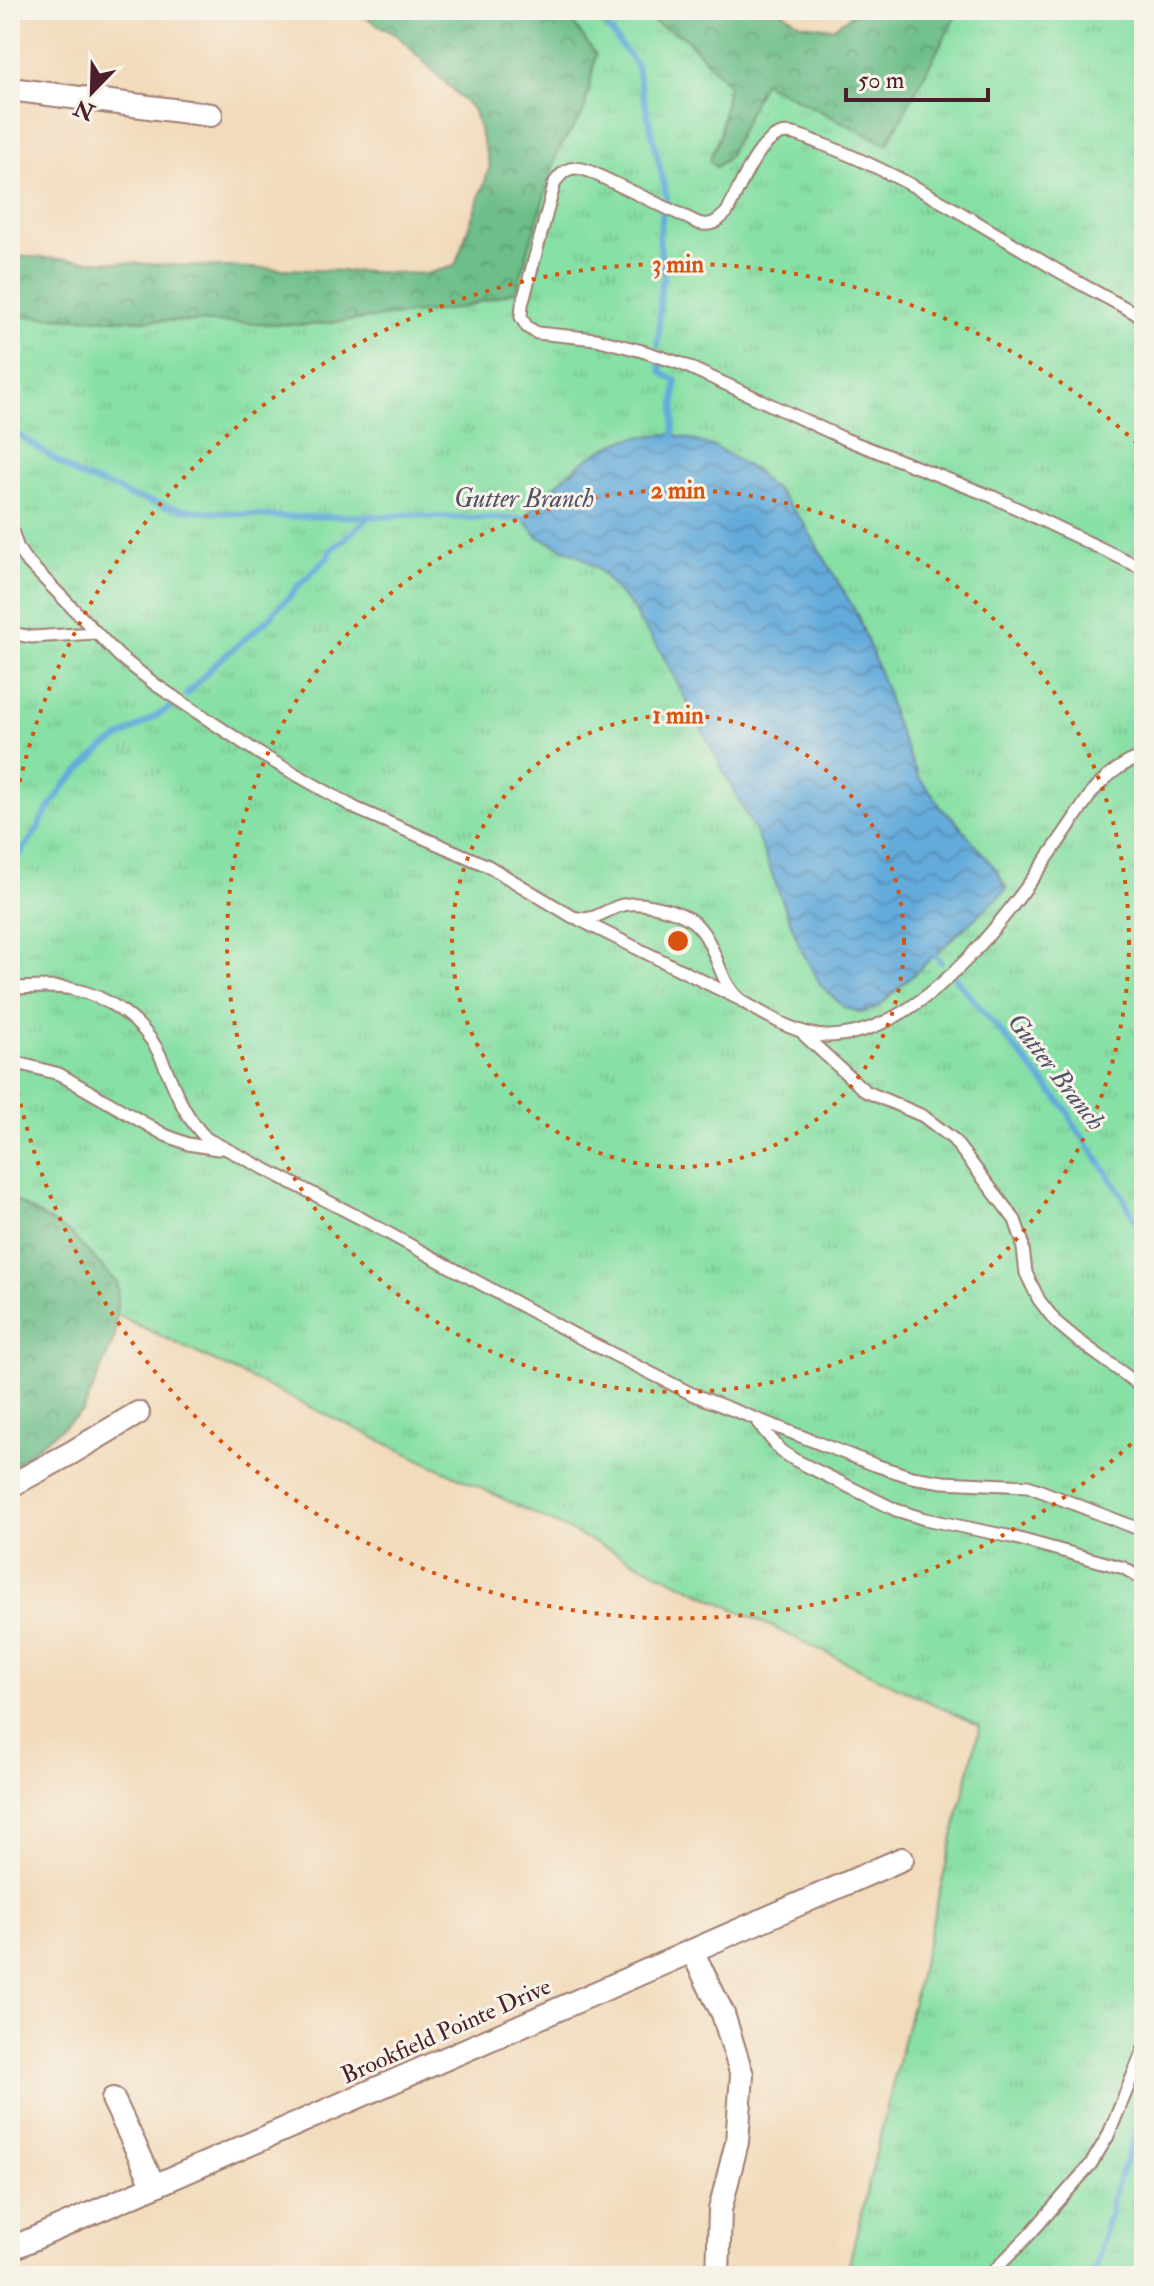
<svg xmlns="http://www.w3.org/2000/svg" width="1154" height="2286" viewBox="0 0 1154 2286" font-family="'IM FELL Double Pica',serif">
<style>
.grass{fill:url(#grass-tufts);stroke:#688068;stroke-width:2}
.forest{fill:url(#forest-crowns);stroke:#5c6e5a;stroke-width:2}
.water{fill:url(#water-waves);stroke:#576583;stroke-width:2}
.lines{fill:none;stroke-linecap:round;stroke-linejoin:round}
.stream{stroke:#64abdb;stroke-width:6}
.service-casing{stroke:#9e7c72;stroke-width:15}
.minor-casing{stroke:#9e7c72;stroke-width:26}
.service{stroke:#fff;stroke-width:11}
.minor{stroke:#fff;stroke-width:22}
.ring{fill:none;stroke:#d8530f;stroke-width:4;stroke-dasharray:4 8}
.labels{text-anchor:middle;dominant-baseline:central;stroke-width:6;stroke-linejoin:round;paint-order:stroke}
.street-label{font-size:24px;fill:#4a1f2b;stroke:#f7f3e8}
.water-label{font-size:26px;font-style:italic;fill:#535069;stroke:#f7f3e8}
.centre{fill:#d8530f;stroke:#f7f3e8;stroke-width:4}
.ring-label{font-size:24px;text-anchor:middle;font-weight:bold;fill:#d8530f;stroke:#f7f3e8;stroke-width:6;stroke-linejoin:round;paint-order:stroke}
</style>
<defs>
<pattern id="grass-tufts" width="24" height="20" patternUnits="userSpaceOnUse" patternTransform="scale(2)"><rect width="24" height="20" fill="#87e0a5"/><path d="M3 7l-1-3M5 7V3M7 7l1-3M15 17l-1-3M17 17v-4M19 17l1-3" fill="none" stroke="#76c08e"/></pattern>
<pattern id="forest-crowns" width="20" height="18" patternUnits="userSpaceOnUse" patternTransform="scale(2)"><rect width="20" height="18" fill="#6dbe8a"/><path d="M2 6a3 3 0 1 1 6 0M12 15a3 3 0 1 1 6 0" fill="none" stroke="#5c9a71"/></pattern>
<pattern id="water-waves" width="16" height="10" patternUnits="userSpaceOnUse" patternTransform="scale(2)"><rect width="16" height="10" fill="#64abdb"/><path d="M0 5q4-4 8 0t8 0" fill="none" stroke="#548bb2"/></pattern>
</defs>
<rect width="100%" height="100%" fill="#f7f3e8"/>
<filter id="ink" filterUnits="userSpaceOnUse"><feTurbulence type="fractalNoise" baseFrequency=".0125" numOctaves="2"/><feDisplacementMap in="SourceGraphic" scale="16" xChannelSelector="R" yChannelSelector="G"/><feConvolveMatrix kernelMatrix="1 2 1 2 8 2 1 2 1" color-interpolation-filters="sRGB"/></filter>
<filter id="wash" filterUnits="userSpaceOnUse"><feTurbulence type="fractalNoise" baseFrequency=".006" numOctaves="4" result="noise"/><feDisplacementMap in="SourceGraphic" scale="32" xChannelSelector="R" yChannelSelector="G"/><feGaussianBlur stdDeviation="1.8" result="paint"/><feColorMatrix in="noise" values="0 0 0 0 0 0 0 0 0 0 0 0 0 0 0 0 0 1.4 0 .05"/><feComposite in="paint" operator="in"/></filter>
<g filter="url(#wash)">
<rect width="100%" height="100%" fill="#f2daba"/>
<path class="grass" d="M396,10H722L826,80L852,10H1144V2276H846L980,1726L10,1264V284L474,299L528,136Z"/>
<g class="forest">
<path d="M353,10H564L596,55L584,112L558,150L516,291L456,309L308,325L10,316V256L166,265L426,274L455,266L490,167L474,111L399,37Z"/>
<path d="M629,10H779L801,24L832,28L860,10H959L887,145L763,82L728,157L716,167L709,161L720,135L728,84L684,37Z"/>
<path d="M10,1197L71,1234L118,1284L115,1337L83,1411L10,1468Z"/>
</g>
<g class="water">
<path d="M672,434L715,447L757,472L767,484L773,486L803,522L857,614L888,695L892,715L918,777L933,795L942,809L953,818L995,868L1007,889L878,1007L862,1013L844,1007L821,986L801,949L756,833L661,652L638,619L634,610L599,570L582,557L537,536L524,519C547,492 581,456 616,443C634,436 653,435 672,434Z"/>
<path d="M1144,2161V2222L1137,2219L1133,2202Z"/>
</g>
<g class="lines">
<g class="stream">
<path d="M594,10L636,65L667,198"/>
<path d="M658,345L661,285L664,279L659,238L663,212"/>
<path d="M660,364L662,373L676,381L673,441"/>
<path d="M10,429L81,477L120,490L126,495L166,506L196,511L283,517L371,516C389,520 410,510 427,517L529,519"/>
<path d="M186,695L214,665L272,616C277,604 291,600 296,588L328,557L330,551L371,516"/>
<path d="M10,868L40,826V822L65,785L103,748L176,704"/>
<path d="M930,950L941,962"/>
<path d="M955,978L1067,1110L1071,1120L1121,1193L1144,1237"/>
<path d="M1095,2276L1106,2223L1112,2211L1111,2203L1144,2109"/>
</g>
</g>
</g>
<g filter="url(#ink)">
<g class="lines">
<g class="service-casing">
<g id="service">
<path d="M1144,318C1121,305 1097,293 1074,280C990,232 908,175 816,142C806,138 792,131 781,134C756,142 739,190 727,212C717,222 711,227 698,223L589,171C573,165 565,168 555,182L522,305L521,317L527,327L537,333L596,339L642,351L682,364L845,439L993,497L1144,569"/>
<path d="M10,524L18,549L25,559L119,656L156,685L260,754L357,809L488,866L573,917C592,923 602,912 619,906C636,900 661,907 678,913C722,930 711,982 745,1003C769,1017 801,1037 830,1036C942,1032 1036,873 1093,791C1108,775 1123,762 1144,756"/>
<path d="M10,633L32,637L95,633"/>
<path d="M580,920L737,998"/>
<path d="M10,988C30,988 52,985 72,989C108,996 143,1021 159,1053C175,1086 180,1112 207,1139L364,1220L575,1335L692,1394L875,1465L912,1477L943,1482L1028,1486L1144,1531"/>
<path d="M804,1035L865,1091L923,1116L953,1139L1015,1220L1022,1240L1026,1273L1039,1300L1056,1322L1075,1338L1135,1382L1144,1392"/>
<path d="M10,1061L59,1074L165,1135L188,1144L218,1149"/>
<path d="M758,1423L781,1451L795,1460L896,1510L925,1519L1012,1537L1124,1568L1144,1581"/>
<path d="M989,2276L1030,2234L1091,2164L1108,2136L1144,2048"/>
</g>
</g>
<g class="minor-casing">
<g id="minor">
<path d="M10,89L211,115"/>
<path d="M10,1486L71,1453L138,1413"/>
<path d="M692,1951L723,2014L742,2075L737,2142L720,2210L718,2276"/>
<path d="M113,2099L154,2186"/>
<path d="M10,2249L902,1859"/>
</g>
</g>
<use href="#service" class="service"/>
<use href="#minor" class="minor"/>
</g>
</g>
<g class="ring">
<circle cx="678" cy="941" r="226"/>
<circle cx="678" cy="941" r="451"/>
<path d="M1140 1436A677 677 0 0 1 10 1053M10 829A677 677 0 0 1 1140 446"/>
</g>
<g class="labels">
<g class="street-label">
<text transform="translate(446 2031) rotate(-24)">Brookfield Pointe Drive</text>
</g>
<g class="water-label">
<text x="524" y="499">Gutter Branch</text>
<text transform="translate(1056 1072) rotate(52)">Gutter Branch</text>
</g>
</g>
<circle cx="678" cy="941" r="12" class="centre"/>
<g class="ring-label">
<text x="678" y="272">3 min</text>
<text x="678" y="498">2 min</text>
<text x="678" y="723">1 min</text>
</g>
<rect width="1154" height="2286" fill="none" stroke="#f7f3e8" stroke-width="40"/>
<g transform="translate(92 92) rotate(203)" stroke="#f7f3e8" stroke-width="6" paint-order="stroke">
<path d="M0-6L14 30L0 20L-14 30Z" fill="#4a1f2b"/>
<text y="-12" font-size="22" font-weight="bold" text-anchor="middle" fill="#4a1f2b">N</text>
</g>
<path d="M846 88v12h142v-12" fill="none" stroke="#4a1f2b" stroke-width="4"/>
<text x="858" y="88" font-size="24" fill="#4a1f2b" stroke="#f7f3e8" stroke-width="6" paint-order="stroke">50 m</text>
</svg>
